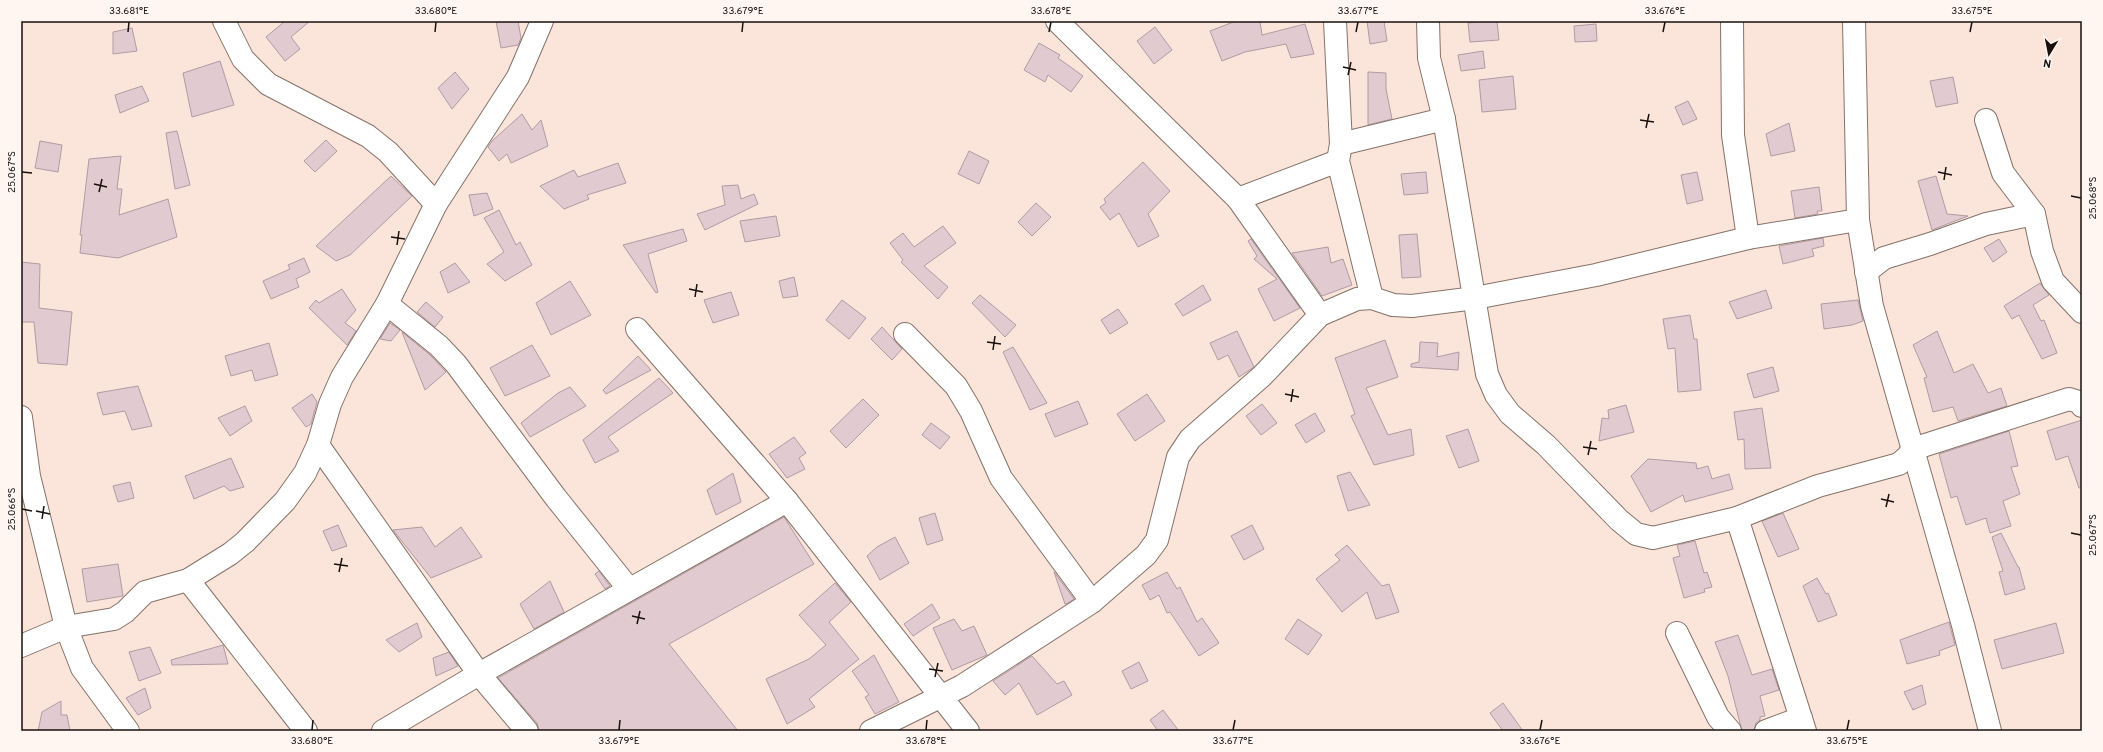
<svg xmlns="http://www.w3.org/2000/svg" width="2103" height="752" viewBox="0 0 2103 752" font-family="Overpass,sans-serif">
<style>
.building{fill:#e2cad1;stroke:#b19aa2}
.lines{fill:none;stroke-linecap:round;stroke-linejoin:round}
.minor-casing{stroke:#857268;stroke-width:24}
.minor{stroke:#fff;stroke-width:22}
.ticks{fill:none;stroke:#17100c;stroke-width:1.5}
.neatline{fill:none;stroke:#17100c;stroke-width:1.5}
.ticks-label{font-size:10px;text-anchor:middle;fill:#17100c}
</style>
<rect width="100%" height="100%" fill="#fbe5da"/>
<g class="building">
<path d="M285,21H310L291,37L300,49L285,61L266,37Z"/>
<path d="M496,21H518L521,38L518,45L501,48Z"/>
<path d="M1236,21H1260L1262,35L1305,24L1314,54L1291,58L1286,44L1245,52L1222,61L1210,31Z"/>
<path d="M1367,21H1384L1387,41L1370,44Z"/>
<path d="M1484,21H1497L1499,40L1470,42L1468,23Z"/>
<path d="M1596,24L1597,41L1575,42L1574,26Z"/>
<path d="M1155,27L1172,50L1154,64L1137,41Z"/>
<path d="M132,28L137,51L113,54V32Z"/>
<path d="M1039,43L1060,55L1058,58L1083,76L1071,92L1048,75L1045,82L1024,70Z"/>
<path d="M1483,51L1485,68L1461,71L1458,55Z"/>
<path d="M220,61L234,105L192,117L183,73Z"/>
<path d="M455,72L469,89L452,109L438,88Z"/>
<path d="M1368,72L1386,73V89L1392,119L1368,125Z"/>
<path d="M1513,76L1516,109L1482,112L1479,80Z"/>
<path d="M1953,77L1958,103L1936,107L1930,81Z"/>
<path d="M142,86L149,101L120,113L115,95Z"/>
<path d="M1688,101L1697,119L1683,125L1675,107Z"/>
<path d="M522,114L532,130L541,120L548,146L511,163L507,154L499,161L488,147L492,141Z"/>
<path d="M1789,123L1795,151L1771,156L1766,134Z"/>
<path d="M177,131L190,185L175,189L166,133Z"/>
<path d="M326,140L337,151L315,172L304,161Z"/>
<path d="M40,141L62,145L58,172L35,168Z"/>
<path d="M969,151L989,161L979,184L958,174Z"/>
<path d="M121,156L117,189H122L119,215L168,199L177,237L118,258L80,253L82,235H80L89,159Z"/>
<path d="M1143,162L1170,191L1148,214L1159,236L1138,247L1119,213L1110,220L1100,207L1106,203L1104,199Z"/>
<path d="M618,163L626,183L587,195L589,199L564,209L540,186L574,170L578,177Z"/>
<path d="M1426,172L1428,193L1404,195L1401,174Z"/>
<path d="M1697,172L1703,200L1687,204L1681,175Z"/>
<path d="M391,176L412,196L350,255L336,261L316,246Z"/>
<path d="M1936,176L1947,214L1968,216L1932,230L1918,181Z"/>
<path d="M738,185L741,199L754,194L758,204L705,230L697,214L725,205L722,186Z"/>
<path d="M1819,187L1822,211H1817L1818,214L1795,218L1791,191Z"/>
<path d="M487,193L493,209L474,216L469,195Z"/>
<path d="M1036,203L1051,217L1032,236L1018,222Z"/>
<path d="M499,210L516,245L520,242L532,265L505,281L487,264L504,252L484,218Z"/>
<path d="M776,216L780,236L745,242L740,221Z"/>
<path d="M943,226L956,243L924,266L948,287L938,299L901,262L903,260L890,243L903,233L914,247Z"/>
<path d="M683,229L687,241L648,254L658,292L656,293L623,245Z"/>
<path d="M1417,234L1421,277L1402,278L1399,235Z"/>
<path d="M1823,238L1824,246L1812,249L1814,256L1783,264L1779,246Z"/>
<path d="M1251,239L1300,308L1274,321L1258,289L1277,279L1254,259L1257,256L1248,241Z"/>
<path d="M1999,239L2007,252L1993,262L1984,248Z"/>
<path d="M1328,247L1331,263L1343,259L1352,285L1322,296L1292,253Z"/>
<path d="M304,258L310,272L296,279L299,287L271,299L263,281L290,269L288,265Z"/>
<path d="M21,262L40,264L39,308L72,312L67,365L38,363L34,322H21Z"/>
<path d="M455,263L470,282L448,293L440,272Z"/>
<path d="M794,277L798,296L783,298L779,281Z"/>
<path d="M570,281L591,315L551,335L536,303Z"/>
<path d="M2040,283L2049,295L2033,305L2041,321L2044,320L2057,353L2042,359L2019,315L2012,319L2004,306Z"/>
<path d="M1203,285L1211,300L1183,316L1175,304Z"/>
<path d="M342,289L356,310L345,323L356,331L347,345L309,308L316,300L319,303Z"/>
<path d="M1766,290L1772,308L1737,319L1729,302Z"/>
<path d="M731,292L739,315L713,323L704,300Z"/>
<path d="M980,295L1016,325L1005,337L972,303Z"/>
<path d="M842,300L866,318L849,339L826,320Z"/>
<path d="M1858,300L1863,321L1852,325L1824,329L1821,304Z"/>
<path d="M426,302L443,317L435,327L417,312Z"/>
<path d="M1118,309L1128,323L1110,334L1101,320Z"/>
<path d="M1690,315L1694,339H1697L1701,390L1678,392L1675,348L1668,349L1663,319Z"/>
<path d="M390,323L400,330L391,341L380,339Z"/>
<path d="M882,327L902,349L892,360L871,339Z"/>
<path d="M1237,331L1254,367L1239,377L1228,355L1218,360L1210,343Z"/>
<path d="M1937,331L1954,373L1973,364L1988,393L2001,388L2007,406L1958,421L1953,407L1933,412L1924,378L1927,377L1913,345Z"/>
<path d="M402,332L430,355L446,372L425,390Z"/>
<path d="M1385,340L1398,377L1366,388L1388,435L1411,429L1414,455L1374,465L1351,416L1355,414L1335,358Z"/>
<path d="M1420,342L1438,343L1437,357L1459,352L1458,370L1411,367V364L1419,362Z"/>
<path d="M269,343L278,375L255,381L252,370L231,376L225,356Z"/>
<path d="M532,345L550,376L505,396L490,368Z"/>
<path d="M1013,347L1047,403L1030,410L1003,352Z"/>
<path d="M638,356L651,370L606,394L603,390Z"/>
<path d="M1773,367L1779,391L1754,398L1747,374Z"/>
<path d="M659,378L673,393L608,437L619,451L595,463L583,440Z"/>
<path d="M138,386L152,426L132,430L125,411L103,415L97,393Z"/>
<path d="M570,387L586,406L530,437L521,423L558,393Z"/>
<path d="M312,394L317,402L311,424L306,427L292,408Z"/>
<path d="M1147,394L1165,421L1135,441L1117,414Z"/>
<path d="M863,399L879,415L846,448L830,431Z"/>
<path d="M1078,401L1088,424L1055,437L1045,414Z"/>
<path d="M1262,404L1277,423L1261,435L1246,416Z"/>
<path d="M1626,405L1634,432L1599,441L1602,418L1609,419L1608,410Z"/>
<path d="M245,406L252,421L230,436L218,418Z"/>
<path d="M1762,408L1771,468L1745,469L1744,439L1738,440L1734,412Z"/>
<path d="M1315,413L1325,431L1306,443L1295,425Z"/>
<path d="M2082,420V488H2079L2068,456L2056,460L2047,431Z"/>
<path d="M931,423L950,437L940,449L922,435Z"/>
<path d="M1468,429L1479,461L1459,468L1446,436Z"/>
<path d="M2009,431L2018,466L2011,467L2020,494L2003,501L2011,526L1990,533L1986,518L1966,525L1957,496L1951,498L1939,454Z"/>
<path d="M794,437L806,453L799,458L805,469L787,478L769,454Z"/>
<path d="M231,458L244,487L230,491L224,486L194,499L185,476Z"/>
<path d="M1648,459L1696,463L1697,469L1708,466L1712,479L1729,474L1733,489L1685,502L1683,495L1651,512L1631,476Z"/>
<path d="M1350,472L1370,505L1348,511L1337,476Z"/>
<path d="M733,473L741,502L716,515L707,490Z"/>
<path d="M130,482L134,498L118,502L113,486Z"/>
<path d="M935,513L943,540L927,545L919,518Z"/>
<path d="M1783,513L1799,549L1778,557L1762,521Z"/>
<path d="M784,517L814,564L669,644L738,731H539L537,723L498,678Z"/>
<path d="M338,525L347,546L332,551L323,531Z"/>
<path d="M1252,525L1264,549L1244,560L1231,536Z"/>
<path d="M422,527L435,547L461,527L482,557L431,578L393,530Z"/>
<path d="M2001,533L2018,567H2019L2025,589L2005,595L1999,572L2003,571L1992,537Z"/>
<path d="M895,537L909,563L880,580L867,556L877,547Z"/>
<path d="M1695,541L1704,573L1707,572L1712,587L1704,589L1705,592L1684,598L1673,558L1680,556L1677,545Z"/>
<path d="M1347,545L1382,586L1389,584L1399,612L1376,619L1367,592L1342,612L1316,579L1340,560L1335,555Z"/>
<path d="M118,564L123,596L87,602L82,569Z"/>
<path d="M599,571L610,586L605,589L595,574Z"/>
<path d="M1054,572L1074,599L1068,603L1065,604Z"/>
<path d="M1167,572L1177,589L1180,587L1197,622L1202,618L1219,643L1199,656L1170,612L1167,613L1159,595L1150,600L1142,585Z"/>
<path d="M1817,578L1826,594L1828,593L1837,615L1818,622L1803,586Z"/>
<path d="M550,581L564,612L534,629L520,604Z"/>
<path d="M835,583L851,602L829,622L859,659L809,699L815,707L787,724L766,679L809,659L826,645L799,615Z"/>
<path d="M932,604L940,618L913,636L904,624Z"/>
<path d="M954,619L962,631L974,626L987,655L952,670L933,628Z"/>
<path d="M1298,619L1322,635L1308,655L1285,639Z"/>
<path d="M1949,622L1955,645L1939,651L1940,655L1907,664L1900,640Z"/>
<path d="M417,623L422,637L399,652L386,640Z"/>
<path d="M2056,623L2064,653L2002,669L1994,640Z"/>
<path d="M1738,635L1752,675L1772,669L1779,690L1760,696L1765,716L1760,717V720L1756,723L1754,730L1750,731H1742L1728,676L1715,642Z"/>
<path d="M223,645L228,664L172,665L171,660Z"/>
<path d="M150,647L161,673L139,681L129,652Z"/>
<path d="M449,652L458,666L436,676L433,658Z"/>
<path d="M874,655L899,702L875,714L865,697L869,695L852,671Z"/>
<path d="M1032,656L1057,684L1064,681L1072,695L1037,715L1019,683L1005,695L993,681Z"/>
<path d="M1139,662L1148,681L1131,689L1122,671Z"/>
<path d="M1922,685L1926,704L1913,710L1904,692Z"/>
<path d="M145,688L151,708L138,715L126,698Z"/>
<path d="M61,701V715H67L70,731H38L42,712Z"/>
<path d="M1503,703L1523,731H1503L1490,713Z"/>
<path d="M1163,710L1179,731H1158L1150,720Z"/>
</g>
<g class="lines">
<g class="minor-casing">
<g id="minor">
<path d="M224,21L243,59L268,84L368,136L388,152L436,204"/>
<path d="M1057,21L1238,199L1320,315"/>
<path d="M1335,21L1341,144L1338,161L1372,298"/>
<path d="M1428,21L1429,58L1444,119L1487,374L1496,395L1510,414L1546,445L1619,520L1636,534L1653,538L1737,518L1818,486L1899,464L1907,457L1913,449L2069,399L2079,402L2082,406"/>
<path d="M1732,21L1733,135L1748,238"/>
<path d="M1854,21L1858,220L1872,306L1963,625L1990,731"/>
<path d="M1341,144L1444,119"/>
<path d="M1238,199L1338,161"/>
<path d="M2034,214L2042,251L2053,281L2082,312"/>
<path d="M1866,272L1884,258L1930,244L1986,224L2034,214L2003,173L1986,120"/>
<path d="M387,304L439,346L456,364L556,498L629,589"/>
<path d="M637,329L787,501L968,731"/>
<path d="M905,334L956,386L971,411L1001,478L1092,602"/>
<path d="M21,417L29,476L66,627L82,668L128,731"/>
<path d="M318,445L479,674L527,731"/>
<path d="M1737,518L1805,731"/>
<path d="M188,580L306,731"/>
<path d="M1677,633L1718,717L1730,731"/>
<path d="M21,646L66,627L114,619L125,612L145,592L188,580L230,554L245,542L285,501L305,473L318,445L330,404L342,377L387,304L436,204L518,77L542,21"/>
<path d="M383,731L479,674L787,501"/>
<path d="M871,731L962,686L1092,602L1146,555L1157,540L1178,457L1190,439L1262,376L1320,315L1357,299L1372,298L1393,305L1412,306L1475,298L1596,275L1748,238L1858,220"/>
<path d="M1766,731L1801,718"/>
</g>
</g>
<use href="#minor" class="minor"/>
</g>
<path class="ticks" d="M128,32L129,22M435,32L436,22M742,32L743,22M1049,32L1051,22M1356,32L1358,22M1663,32L1665,22M1970,32L1972,22M1343,67L1356,70M1348,75L1351,62M1640,120L1654,122M1646,128L1649,114M22,172L32,173M1938,172L1952,175M1944,180L1946,167M94,184L107,187M99,192L102,179M2071,196L2081,198M391,237L405,239M397,245L399,231M689,289L703,292M695,297L697,284M987,342L1001,344M993,350L995,336M1285,394L1299,397M1291,402L1293,389M1583,447L1597,449M1588,455L1591,441M1881,499L1894,502M1886,507L1889,494M22,509L32,511M36,511L50,514M42,519L44,506M2071,533L2081,535M334,564L348,566M339,572L342,558M632,616L645,619M637,624L640,611M929,669L943,671M935,677L938,663M312,730L313,720M619,730L620,720M926,730L927,720M1233,730L1235,720M1540,730L1542,720M1847,730L1849,720"/>
<rect width="2103" height="752" fill="none" stroke="#fff6f1" stroke-width="44"/>
<g transform="translate(2049 54) rotate(190)" stroke="#fff6f1" stroke-width="3" paint-order="stroke">
<path d="M0-3L7 15L0 10L-7 15Z" fill="#17100c"/>
<text y="-6" font-size="11" font-weight="bold" text-anchor="middle" fill="#17100c">N</text>
</g>
<rect x="22" y="22" width="2059" height="708" class="neatline"/>
<g class="ticks-label">
<text x="129" y="14">33.681°E</text>
<text x="436" y="14">33.680°E</text>
<text x="743" y="14">33.679°E</text>
<text x="1051" y="14">33.678°E</text>
<text x="1358" y="14">33.677°E</text>
<text x="1665" y="14">33.676°E</text>
<text x="1972" y="14">33.675°E</text>
<text transform="translate(11 172) rotate(-90)" y="4">25.067°S</text>
<text transform="translate(2092 198) rotate(-90)" y="4">25.068°S</text>
<text transform="translate(11 509) rotate(-90)" y="4">25.066°S</text>
<text transform="translate(2092 535) rotate(-90)" y="4">25.067°S</text>
<text x="312" y="744">33.680°E</text>
<text x="619" y="744">33.679°E</text>
<text x="926" y="744">33.678°E</text>
<text x="1233" y="744">33.677°E</text>
<text x="1540" y="744">33.676°E</text>
<text x="1847" y="744">33.675°E</text>
</g>
</svg>
